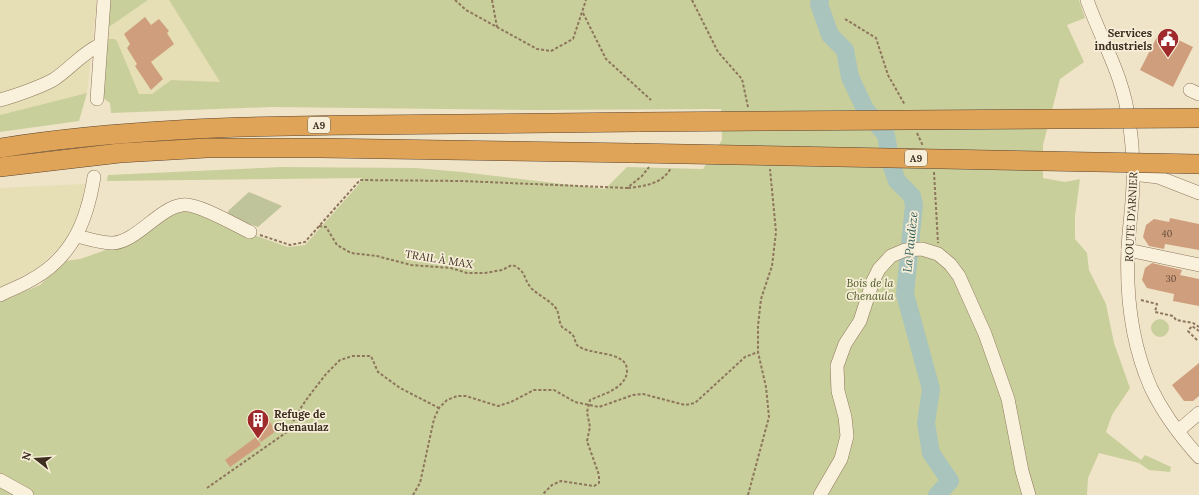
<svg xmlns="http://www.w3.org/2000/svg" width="1199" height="495" viewBox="0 0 1199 495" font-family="Lora,serif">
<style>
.farmland{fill:#e6deb5}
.green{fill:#c9cf9b}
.cemetery{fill:#bfc49a}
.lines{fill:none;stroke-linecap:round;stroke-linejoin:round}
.river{stroke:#a9c4bc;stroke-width:18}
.building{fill:#cf9f7d}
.minor-casing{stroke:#8d765c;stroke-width:14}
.highway-casing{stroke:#5b4430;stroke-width:20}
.path{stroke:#8d765c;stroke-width:2;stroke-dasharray:3 2;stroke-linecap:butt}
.minor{stroke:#faf1dc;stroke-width:13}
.highway{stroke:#e0a458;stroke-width:19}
.highway-bridge-casing{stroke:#5b4430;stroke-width:20;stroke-linecap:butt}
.highway-bridge{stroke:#e0a458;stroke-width:19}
.labels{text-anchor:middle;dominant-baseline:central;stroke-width:3.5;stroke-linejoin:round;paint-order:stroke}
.number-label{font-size:9px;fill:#624a37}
.shield{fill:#f7eed8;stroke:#756857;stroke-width:1}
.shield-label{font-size:10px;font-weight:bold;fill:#3d2e20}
.poi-label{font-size:11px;font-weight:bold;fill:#3d2e20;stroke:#f7eed8;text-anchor:end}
.street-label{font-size:11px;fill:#3d2e20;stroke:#f7eed8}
.park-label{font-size:11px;font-style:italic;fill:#4d5a26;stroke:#f7eed8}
.water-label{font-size:12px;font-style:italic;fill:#2f5d5a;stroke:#f7eed8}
</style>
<rect width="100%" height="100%" fill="#f0e4c8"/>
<g class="farmland">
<path d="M0,0H97L87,93L0,115Z"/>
<path d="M148,0H169L220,82L171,80L152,94L139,95L117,41L115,39H108L109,27Z"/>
<path d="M85,184L80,214L63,244L39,267L0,288V188Z"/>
</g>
<g class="green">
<path d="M109,0H148L109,27L108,23Z"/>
<path d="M169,0H1079L1085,18L1067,25L1084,62L1060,79L1043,145V178L1065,182L1080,179L1075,216V239L1087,253L1089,270L1106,304L1114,343L1130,388L1112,415L1106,432L1141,460L1145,455L1171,467L1170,472L1149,470L1139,463L1099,453L1088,478L1087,495H0V302L40,285L65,261L80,259L126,243L185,207L248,233L288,247L305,245L359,184L362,178L107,181L108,175L281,167L416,168L462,172L605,189L627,167L703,169L722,140L721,109L537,110L271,107L111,113L110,103L103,98L108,39H115L117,41L139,94H152L171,80L220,82Z"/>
<path d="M87,93L79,121L0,132V115Z"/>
<circle cx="1160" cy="328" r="9"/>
</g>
<path class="cemetery" d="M249,192L282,206L258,227L236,219L227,214L229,210Z"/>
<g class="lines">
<path class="river" d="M820,0L819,4L830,35L845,50L850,77L865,109L886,135L891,164L897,181L912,196L914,205L905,294L931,389L926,423L931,453L950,481L937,495"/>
</g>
<g class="building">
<path d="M145,17L151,25L159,19L169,31L167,33L174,44L151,62L163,79L151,90L135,66L137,64L127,48L130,44L124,34Z"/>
<path d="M1160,31L1193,47L1173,87L1140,70Z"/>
<path d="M1170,218L1199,224V250L1165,244L1164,249L1149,246L1143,237L1146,225L1154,219L1169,222Z"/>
<path d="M1152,263L1182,270L1180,275L1199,279V306L1173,301L1174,294L1147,288L1142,280L1145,268Z"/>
<path d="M1199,363V396L1193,401H1184L1172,385Z"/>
<path d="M266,416L276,431L261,442L250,427Z"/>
<path d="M256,437L261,445L230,467L225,460Z"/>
</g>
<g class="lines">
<g class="minor-casing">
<g id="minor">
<path d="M1087,0C1102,42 1124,77 1129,122C1132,139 1133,157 1133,173C1134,198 1129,224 1128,249C1126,295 1132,345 1151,388C1163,413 1181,437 1199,457"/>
<path d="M1190,90L1199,94"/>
<path d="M97,99L104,0"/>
<path d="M0,100C15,96 40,87 53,80C69,70 83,52 100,45"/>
<path d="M1133,174L1158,177L1199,193"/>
<path d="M76,236C86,238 104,244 113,243C136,242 159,208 182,205C196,202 235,225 250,232"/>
<path d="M1128,250L1199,265"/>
<path d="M0,295C10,290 21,286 31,280C72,258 87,221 94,177"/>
<path d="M1178,431L1199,413"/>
<path d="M0,480L27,495"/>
<path d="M820,495L841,459L847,436L845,417L838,391L837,366L845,344L860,321L873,281L879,269L891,256L905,250L922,249L938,254L950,264L959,276L985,334L1008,399L1022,471L1029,495"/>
</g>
</g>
<g class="highway-casing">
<g id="highway">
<path d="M0,148C120,129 242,126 363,125C455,124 547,123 639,122"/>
<path d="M0,167L120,153L207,148H320L633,153"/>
</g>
</g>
<g class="path">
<path d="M455,0L466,10L537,49L551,51L573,39L586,0"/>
<path d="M492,0L497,27"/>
<path d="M692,0L718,52L742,79L748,107"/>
<path d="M583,13L606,59L651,100"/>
<path d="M845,19L876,38L888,75L905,105"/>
<path d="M917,133L923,146"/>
<path d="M934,172L938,243"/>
<path d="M628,188C645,186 662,184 671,168"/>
<path d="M319,226L326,227L337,245L351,253L377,256L411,265L451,268L467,273H485L502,270L512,265C526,270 523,278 531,288C538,295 548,299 555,307C560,313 558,321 562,327C566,330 571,332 574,337C575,339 575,342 577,345C589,356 625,350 627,369C628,388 603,394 590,400L587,412L590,427L587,441L599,475V483L594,486L561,481L552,485L542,495"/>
<path d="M260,235L290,245L305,242L360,180L462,181L627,188L642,176L649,167"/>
<path d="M1141,300L1157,304L1155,312L1173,316L1176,320L1193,323L1199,327"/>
<path d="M1197,340L1188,331L1192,326L1199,331"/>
<path d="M207,488L287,432L302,406L309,396L326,374L340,360L353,356H371L378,372L400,388L439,408"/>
<path d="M413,495L420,483L434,419L439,408L447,400L457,396H466L498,406L511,402L534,390H554L575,402L599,407L633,395L643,394L685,405L695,403L745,357L758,352"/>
<path d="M748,495L769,417L766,387L758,352V326L761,299L772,266L776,232L770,169"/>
</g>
<use href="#minor" class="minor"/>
<use href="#highway" class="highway"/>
<g class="highway-bridge-casing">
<g id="highway-bridge">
<path d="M639,122L1199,118"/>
<path d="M633,153L1199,164"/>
</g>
</g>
<use href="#highway-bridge" class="highway-bridge"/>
</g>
<defs>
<g id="civic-pin" transform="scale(1.15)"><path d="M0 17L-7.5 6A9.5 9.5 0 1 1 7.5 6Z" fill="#9e2a2b" stroke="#f7eed8"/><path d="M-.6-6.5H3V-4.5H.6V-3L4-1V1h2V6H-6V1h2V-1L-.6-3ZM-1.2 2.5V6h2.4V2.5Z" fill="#fff"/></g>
<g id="building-pin" transform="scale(1.15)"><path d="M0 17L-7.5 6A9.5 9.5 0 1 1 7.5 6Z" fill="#9e2a2b" stroke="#f7eed8"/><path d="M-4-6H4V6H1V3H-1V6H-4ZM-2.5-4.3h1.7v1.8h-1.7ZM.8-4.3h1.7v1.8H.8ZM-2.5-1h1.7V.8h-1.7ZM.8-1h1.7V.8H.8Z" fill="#fff"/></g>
</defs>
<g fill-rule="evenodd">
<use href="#civic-pin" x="1168" y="39"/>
<use href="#building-pin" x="258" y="420"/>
</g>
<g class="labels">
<g class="number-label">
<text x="1167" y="233">40</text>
<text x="1171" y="278">30</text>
</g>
<g class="shield">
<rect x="308" y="117" width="22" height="16" rx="3"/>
<rect x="905" y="150" width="22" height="16" rx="3"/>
</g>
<g class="shield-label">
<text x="319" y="125">A9</text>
<text x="916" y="158">A9</text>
</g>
<g class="poi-label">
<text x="1152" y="33">Services<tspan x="1152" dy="13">industriels</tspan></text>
<text x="274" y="414" text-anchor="start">Refuge de<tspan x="274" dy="13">Chenaulaz</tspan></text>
</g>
<g class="street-label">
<text transform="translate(1131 217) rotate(-87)">ROUTE D'ARNIER</text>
<text transform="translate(439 259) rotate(9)">TRAIL À MAX</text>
</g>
<g class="park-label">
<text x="870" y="283">Bois de la<tspan x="870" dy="13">Chenaula</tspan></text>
</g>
<g class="water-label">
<text transform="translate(910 242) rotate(-84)">La Paudèze</text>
</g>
</g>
<g transform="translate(36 459) rotate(287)" stroke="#f7eed8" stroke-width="3" paint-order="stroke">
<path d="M0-3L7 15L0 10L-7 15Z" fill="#3d2e20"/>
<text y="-6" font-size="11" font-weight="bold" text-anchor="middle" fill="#3d2e20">N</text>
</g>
</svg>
